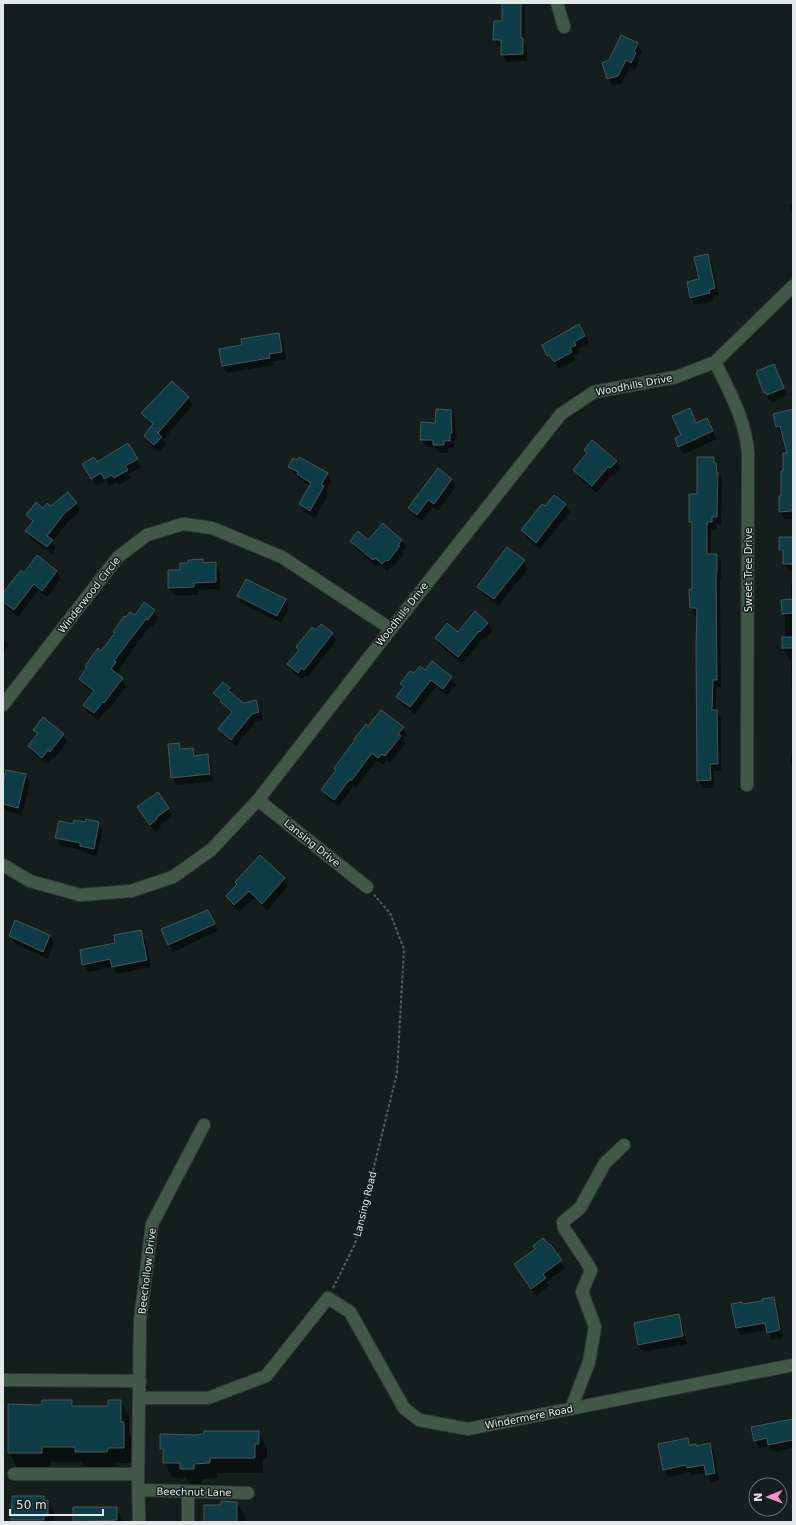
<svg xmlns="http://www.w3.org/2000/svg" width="796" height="1525" viewBox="0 0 796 1525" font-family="'DejaVu Sans',sans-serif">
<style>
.shadow{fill:#0007}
.building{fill:#0e3d48;stroke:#4a5559}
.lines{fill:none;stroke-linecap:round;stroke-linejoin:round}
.minor-casing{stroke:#313b39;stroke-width:14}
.path{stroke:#555f5d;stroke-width:2;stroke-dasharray:3 2;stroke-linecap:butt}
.minor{stroke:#425848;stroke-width:12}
.labels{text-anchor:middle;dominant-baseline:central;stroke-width:3;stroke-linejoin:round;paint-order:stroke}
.street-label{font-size:10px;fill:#e1e8e7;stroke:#141f1d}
</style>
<rect width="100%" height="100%" fill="#141f1d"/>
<g class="shadow">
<path d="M503,3H522L525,8L524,43L527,47V61L506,62L502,54V47H499L494,40L503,22Z"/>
<path d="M637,44L642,52L638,59L639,61L635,70L630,67L622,83L613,86L608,79L603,63Z"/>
<path d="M793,203V214L789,205Z"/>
<path d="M707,255L712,262L719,296L713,297V301L695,305L691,297L700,280Z"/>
<path d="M579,326L589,343L578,349L580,352L573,356L576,360L559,369L554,362L553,363L543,346Z"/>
<path d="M278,334L283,341L286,359L273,362V365L227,373L223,366L220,350L244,346Z"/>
<path d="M774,365L787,395L772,402L771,399L769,400L765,393L757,374Z"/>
<path d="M172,382L188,398L193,405L163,440L166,445L158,452L149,443L145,436L152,426L147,421L143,413Z"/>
<path d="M793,410V445L783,434H781L777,427Z"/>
<path d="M451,411L455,418V428L457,431L456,440H454V448H448V453L438,452L435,447H426L421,440Z"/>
<path d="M693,417L696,424L707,419L717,439L684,454L679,446L682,436Z"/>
<path d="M128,444L141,467L129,474L131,478L119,485L117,482L109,486L106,480L96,486L83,465L97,463Z"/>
<path d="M585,450L616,461L620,469L614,475L613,474L596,493L579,478L574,470L587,454Z"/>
<path d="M793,454V571H789L784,564V557L780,550L793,538V519H784L780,511L784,472Z"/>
<path d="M713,458L717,465L722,481L721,524H716V529H711V555H717L721,562V579H720L721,687H716V711L721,718V771H714V788H702L698,780V616H695L691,608L690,590H693V527L690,521L698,495Z"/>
<path d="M290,467L327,474L331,482L326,491L328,494L315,518L304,512L300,504L310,486L294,474Z"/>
<path d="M452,479L456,487L438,511L433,507L422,521L413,515L409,508Z"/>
<path d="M554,496L565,505L570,512L540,549L526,538L522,531L545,507Z"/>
<path d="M76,503L80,511L68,522L52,542L56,548L52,554L31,539L26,531L32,523L27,515L51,507Z"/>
<path d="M383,525L402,541L406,548L402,552L404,554L392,568L391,566L387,571L379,564L377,567L355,548L351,541L369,542Z"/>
<path d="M507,548L524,561L528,569L498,606L483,594L478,587Z"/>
<path d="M37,557L57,572L61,579L47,597L38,590L18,617L8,609L3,601Z"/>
<path d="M202,560L204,564L215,563L220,571V589L198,590V595H174L169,588L181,571Z"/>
<path d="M793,583V703L792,701L791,661L786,654L783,647L785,638V617L783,613L791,601V584Z"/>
<path d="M238,596L285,600L289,607L281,623L242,603Z"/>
<path d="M154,611L158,618L152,627L150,626L119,669L120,671L117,675L122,679L126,687L108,710L107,709L98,720L88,712L84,705L93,693L85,687L81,679L88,669L86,666L102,652L115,634L114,632L135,617Z"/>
<path d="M488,623L492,631L485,639L483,638L462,664L440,645L436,638L458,634Z"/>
<path d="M316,631L332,633L336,641L308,677L306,675L302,679L293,672L288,664L299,651L297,648Z"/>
<path d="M3,637L9,645L3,652Z"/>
<path d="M425,671L451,677L456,685L447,696L436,686L415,714L401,704L397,697L404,688L402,684L414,675Z"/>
<path d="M223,683L229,689L234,696L243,704L255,701L260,708L263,720L256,721L236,746L224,737L219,729L232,714L219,701L214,693Z"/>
<path d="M368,728H403L407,735L403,741L405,744L390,763L387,760L383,765L377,760L356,788L354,786L338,807L326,797L322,790L336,771L335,768Z"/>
<path d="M35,730L63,734L67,742L54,758L53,757L47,764L33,753L29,746L38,735Z"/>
<path d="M179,744L182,750L193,749L197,756L207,755L211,762L213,781L176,785L172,777Z"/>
<path d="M791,754H793V768L791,764Z"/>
<path d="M25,775L30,783L22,815L6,811L3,806V800Z"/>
<path d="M158,794L173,816L160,825L161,827L155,832L143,815Z"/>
<path d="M86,823H98L102,830L97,856L85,853L83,850L61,846L56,838L74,825Z"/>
<path d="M284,879L288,886L267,911L254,898L239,912L231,904L227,897Z"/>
<path d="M208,911L218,931L173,952L162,929Z"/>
<path d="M140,931L145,938L151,967L117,974L113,967L88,972L83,964Z"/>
<path d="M50,935L54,943L48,959L14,943L10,936Z"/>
<path d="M550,1246L565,1268L546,1282L549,1286L536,1296L515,1265Z"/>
<path d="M773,1298L778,1305L783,1338L772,1340L768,1330L741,1335L737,1328L732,1305H743L764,1302Z"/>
<path d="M678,1315L682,1323L687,1344L643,1352L639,1345L635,1324Z"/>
<path d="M71,1401L75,1407H109L121,1401L129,1416V1433L132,1438V1463H116V1467H85L82,1462H50V1468H18L9,1452L43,1406Z"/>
<path d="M793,1421V1448L773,1452L769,1446L759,1448L755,1440Z"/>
<path d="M258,1432L267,1447V1459H263V1473H218V1478L202,1479V1484H190L186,1478H173L164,1463V1455L161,1449L196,1436Z"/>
<path d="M687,1439L691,1446L696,1447L709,1444L714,1452L719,1481L711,1482L707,1473L692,1475L690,1472L668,1477L664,1469Z"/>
<path d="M43,1497L45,1501H48L54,1512V1522H14L12,1519Z"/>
<path d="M237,1503L246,1518L245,1522H204L222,1506Z"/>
<path d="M74,1508H116L124,1522H74Z"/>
</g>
<g class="building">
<path d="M502,3H521V38H523V54L501,55V40H493L494,21H502Z"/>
<path d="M621,35L638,43L634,52L636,53L631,63L626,60L618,76L607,79L602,63L609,60Z"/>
<path d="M708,254L715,288L709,290L710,293L690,298L687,282L699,279L694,257Z"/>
<path d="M579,324L585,336L574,342L576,345L570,348L572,352L554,362L549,355L547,356L542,345Z"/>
<path d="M279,333L282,352L269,354L270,358L222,366L219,349L242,345L241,339Z"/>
<path d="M774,364L784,388L767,395L766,392L764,393L756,373L758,372L757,371Z"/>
<path d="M172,381L189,397L158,433L156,431L162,437L154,445L144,436L153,424L141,413Z"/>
<path d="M690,408L696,423L707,418L713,431L678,447L675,438L681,435L672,416Z"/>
<path d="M436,409L451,410L452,433H450V441H444V445H433V440H420L421,422L435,423Z"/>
<path d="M793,409V511L779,512V496H781V471H783V453H787L780,426L776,427L773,414Z"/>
<path d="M592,440L617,461L610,468L608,467L592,486L573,470L587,453L584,450Z"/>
<path d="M128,443L138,459L125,466L128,470L114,478L112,475L104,479L101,473L91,479L82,464L94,457L97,462Z"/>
<path d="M299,457L328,473L321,485L324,486L310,511L299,504L311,483L297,474L298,472L288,467L293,458L297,460Z"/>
<path d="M697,457H714V463H716L717,472H718L717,517H712V522H707V554H717V572H716L717,680H713L712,710H717L718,764H710L711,780L697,781L696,645L697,608H690L689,589H692V522H689V494H697Z"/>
<path d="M438,468L452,479L434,504L428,500L417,515L408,508Z"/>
<path d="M68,492L77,503L64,514L47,536L53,540L47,547L25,531L33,521L26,515L36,502L43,508L47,503L51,506Z"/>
<path d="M554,495L566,504L536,543L521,530L542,504L545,506Z"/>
<path d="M383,523L402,540L398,545L400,546L388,561L386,560L382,564L375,558L373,560L350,541L358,531L368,540Z"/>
<path d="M779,537H793V564H783V550H779Z"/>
<path d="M507,547L525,560L494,599L477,587Z"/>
<path d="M37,555L57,571L42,591L34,584L14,610L3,602V593L21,570L24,573Z"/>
<path d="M203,559V563L216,562V582L194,583V587L168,588V570H180V563H188V560Z"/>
<path d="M246,579L286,599L277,616L237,596Z"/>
<path d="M793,599V613L782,614L781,600Z"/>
<path d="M144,602L155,610L148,620L146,619L114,661L116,662L111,669L123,678L104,703L103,702L94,713L83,705L94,691L79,679L87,667L85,666L98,648L101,651L115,633L113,632L124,616L126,617L130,612L135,615Z"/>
<path d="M475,611L488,623L480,632L479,631L458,657L435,638L447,623L458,632Z"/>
<path d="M321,624L333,633L304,670L301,668L298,673L287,664L299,650L296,647L312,627L316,630Z"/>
<rect x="782" y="637" width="11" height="11"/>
<path d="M432,661L452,677L443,689L431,680L410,707L396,697L404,686L400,684L410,671L414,673L420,666L425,670Z"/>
<path d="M223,682L230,688L228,690L243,703L256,700L259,712L252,714L231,740L218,729L232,712L220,701L221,700L213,693Z"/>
<path d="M381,710L404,727L398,734L401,736L385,756L382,754L378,758L372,753L351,781L350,779L334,800L321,790L336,770L334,768L355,740L354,739L366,724L368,726Z"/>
<path d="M43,717L64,734L50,752L48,750L42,758L28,746L38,733L33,730Z"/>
<path d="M179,743L180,749L193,748L194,756L208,754L210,774L171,778L168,744Z"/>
<path d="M6,770L26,774L18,808L3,804V783Z"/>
<path d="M158,792L169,808L156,818L157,819L150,825L137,807Z"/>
<path d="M86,819L99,822L94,849L80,846V843L55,838L59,821L73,824L74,820L85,822Z"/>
<path d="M260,855L285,878L262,904L249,891L234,905L226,896L237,884L235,882Z"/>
<path d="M208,910L215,924L168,945L161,929Z"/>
<path d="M15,920L50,935L43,952L9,936Z"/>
<path d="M141,930L147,960L112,967L110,959L82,965L80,950L115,943L114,935Z"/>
<path d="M543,1238L549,1245L550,1244L562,1260L543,1274L546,1278L531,1289L514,1264L535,1249L533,1246Z"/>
<path d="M774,1297L780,1330L767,1333L765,1323L736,1328L731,1304L742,1302V1304L762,1301V1299Z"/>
<path d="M679,1314L683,1336L638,1345L634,1323Z"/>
<path d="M42,1400H72V1406H108V1400H121V1422H124V1448H108L107,1452H75V1447H42V1453H8V1404L42,1405Z"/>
<path d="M793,1419V1440L768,1445L767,1438L754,1441L751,1427Z"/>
<path d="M204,1431H259V1444H255V1458H210V1463L194,1464V1469H180V1463H163V1449H160V1434L196,1435L204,1434Z"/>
<path d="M688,1438L689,1445L696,1444V1446L710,1443L715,1473L706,1475L704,1465L687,1468L686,1465L663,1470L658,1444Z"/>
<path d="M12,1496H44V1500H48V1516H44V1520H11Z"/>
<path d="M221,1501L237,1502V1522H204V1505H221Z"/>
<path d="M73,1507H117V1520L73,1522Z"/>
</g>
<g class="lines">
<g class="minor-casing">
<g id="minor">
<path d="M557,3L564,27"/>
<path d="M715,362C730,393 745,418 748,453L747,785"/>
<path d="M3,705L118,557L147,535L183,524L212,528L282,557L391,629"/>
<path d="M258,800L367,887"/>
<path d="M3,865L30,881L80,895L131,891L173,877L211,850L258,800L391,629L561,414L594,392L676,377L715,362L793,286"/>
<path d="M3,1380L140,1381"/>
<path d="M139,1398H208L266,1376L328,1298L350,1312L404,1408L419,1420L468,1429L793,1365"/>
<path d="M571,1409L589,1362L595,1327L582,1292L591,1270L587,1263L564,1228L563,1222L580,1208L605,1163L624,1145"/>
<path d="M14,1474H138"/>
<path d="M140,1490L248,1493"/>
<path d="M139,1522L138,1474L140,1321L152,1224L204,1125"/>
<path d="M188,1522V1492"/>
</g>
</g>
<path class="path" d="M333,1288L355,1244L397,1073L404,949L390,913L374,895"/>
<use href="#minor" class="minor"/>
</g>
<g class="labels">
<g class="street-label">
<text transform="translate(634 385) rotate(-11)">Woodhills Drive</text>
<text transform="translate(748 570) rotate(-90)">Sweet Tree Drive</text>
<text transform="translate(89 595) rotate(-52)">Winderwood Circle</text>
<text transform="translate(402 614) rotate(-52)">Woodhills Drive</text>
<text transform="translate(312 843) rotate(39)">Lansing Drive</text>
<text transform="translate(365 1204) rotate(-76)">Lansing Road</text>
<text transform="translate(147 1271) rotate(-83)">Beechollow Drive</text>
<text transform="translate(529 1417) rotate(-11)">Windermere Road</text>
<text transform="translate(194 1492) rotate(1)">Beechnut Lane</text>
</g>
</g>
<rect width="796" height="1525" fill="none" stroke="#e1e8e7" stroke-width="8"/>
<g transform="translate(768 1497) rotate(269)"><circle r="19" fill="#141f1d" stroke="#666f6e"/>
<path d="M0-3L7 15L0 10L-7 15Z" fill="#f98fca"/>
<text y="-6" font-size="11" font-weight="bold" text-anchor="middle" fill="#e1e8e7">N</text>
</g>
<path d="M10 1509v6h93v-6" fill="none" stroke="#e1e8e7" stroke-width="2"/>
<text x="16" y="1509" font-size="12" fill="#e1e8e7" stroke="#141f1d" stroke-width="3" paint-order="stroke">50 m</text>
</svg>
